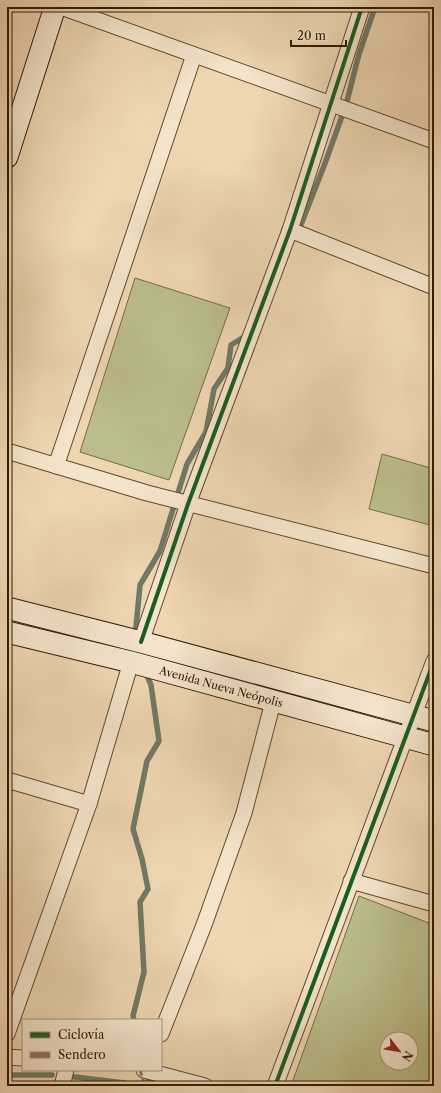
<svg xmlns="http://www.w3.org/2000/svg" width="441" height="1093" viewBox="0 0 441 1093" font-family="'Libre Caslon Text',serif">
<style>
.green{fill:#bbbd8a;stroke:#766b45;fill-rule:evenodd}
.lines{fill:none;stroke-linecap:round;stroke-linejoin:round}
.stream{stroke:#707967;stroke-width:5.5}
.street-casing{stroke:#61482c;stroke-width:17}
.secondary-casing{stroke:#321900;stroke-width:23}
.street{stroke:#f4e4cc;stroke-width:15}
.secondary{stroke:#f4e4cc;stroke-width:21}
.quiet{stroke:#8d6e63;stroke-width:3;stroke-dasharray:6 3;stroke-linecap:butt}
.cycleway-casing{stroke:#f4e4cc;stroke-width:6}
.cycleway{stroke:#1b5e20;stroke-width:4}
.labels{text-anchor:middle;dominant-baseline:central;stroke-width:4;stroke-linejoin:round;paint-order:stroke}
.street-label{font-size:11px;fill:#321900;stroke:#f4e4cc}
</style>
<rect width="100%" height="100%" fill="#eed6b1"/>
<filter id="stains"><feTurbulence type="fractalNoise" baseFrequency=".005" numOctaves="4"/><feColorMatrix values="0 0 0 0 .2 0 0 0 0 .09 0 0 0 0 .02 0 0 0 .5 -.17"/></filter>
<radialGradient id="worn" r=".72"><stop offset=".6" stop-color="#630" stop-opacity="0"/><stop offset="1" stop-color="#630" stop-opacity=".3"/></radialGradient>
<g class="green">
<path d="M135,278L230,308L169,480L80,452Z"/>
<path d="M382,454L434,469V526L369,509Z"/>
<path d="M359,896L434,925V1086H291ZM387,1039H411V1063H387Z"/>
</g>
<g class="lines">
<g class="stream">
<path d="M297,231L300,227L324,166L346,105L359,54L375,7"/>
<path d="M135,637L140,585L160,551L187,464L206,432L214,389L228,368L231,345L247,335"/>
<path d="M134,1020L133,1016L144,972L140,902L148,889L142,859L133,829L147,761L159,741L151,685L145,671"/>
<path d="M7,1075H52"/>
<path d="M67,1076L125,1083L127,1086"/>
<path d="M148,1078L150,1086"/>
</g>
<g class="street-casing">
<g id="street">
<path d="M61,7L434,141"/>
<path d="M290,230L434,287"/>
<path d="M7,451L147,493L434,566"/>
<path d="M56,466L194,55"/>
<path d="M141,642L188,504L290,230L362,7"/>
<path d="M7,780L89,804"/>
<path d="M351,881L434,904"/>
<path d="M7,1034L89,804L131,662"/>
<path d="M161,1034L204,925L244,813L273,702"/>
<path d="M7,1057L23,1058"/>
<path d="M144,1070L205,1086"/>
<path d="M62,1086L66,1070"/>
<path d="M275,1086L434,661"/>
</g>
</g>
<g class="secondary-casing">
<g id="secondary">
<path d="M7,157L55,7"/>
<path d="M7,608L141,642L434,721"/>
<path id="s1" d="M7,632L131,662L434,745"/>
</g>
</g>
<use href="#street" class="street"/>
<use href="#secondary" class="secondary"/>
<path class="quiet" d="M140,1070L145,1086"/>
<g class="cycleway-casing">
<g id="cycleway">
<path d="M141,642L188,504L290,230L362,7"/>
<path d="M275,1086L434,661"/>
</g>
</g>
<use href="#cycleway" class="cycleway"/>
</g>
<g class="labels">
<g class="street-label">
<text stroke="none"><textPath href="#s1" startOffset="221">Avenida Nueva Neópolis</textPath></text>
</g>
</g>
<rect width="441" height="1093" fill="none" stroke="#eed6b1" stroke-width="24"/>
<rect x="8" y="8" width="425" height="1077" fill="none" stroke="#321900" stroke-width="2"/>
<rect x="12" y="12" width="417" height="1069" fill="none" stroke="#321900"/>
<rect x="22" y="1019" width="140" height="52" fill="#f4e4cc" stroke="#a6937a"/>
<rect x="30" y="1032" width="20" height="6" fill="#1b5e20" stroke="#a6937a"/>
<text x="58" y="1039" font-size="12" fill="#321900">Ciclovía</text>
<rect x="30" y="1052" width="20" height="6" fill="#8d6e63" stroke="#a6937a"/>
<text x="58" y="1059" font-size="12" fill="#321900">Sendero</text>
<g transform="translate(399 1051) rotate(121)"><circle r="19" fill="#f4e4cc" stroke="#a6937a"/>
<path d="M0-3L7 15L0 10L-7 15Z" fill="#8f2418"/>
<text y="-6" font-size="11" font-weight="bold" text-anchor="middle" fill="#321900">N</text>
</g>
<path d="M291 40v6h55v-6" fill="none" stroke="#321900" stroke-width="2"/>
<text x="297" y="40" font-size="12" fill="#321900" stroke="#f4e4cc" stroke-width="3" paint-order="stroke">20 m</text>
<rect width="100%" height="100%" filter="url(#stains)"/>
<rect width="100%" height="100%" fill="url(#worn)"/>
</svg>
